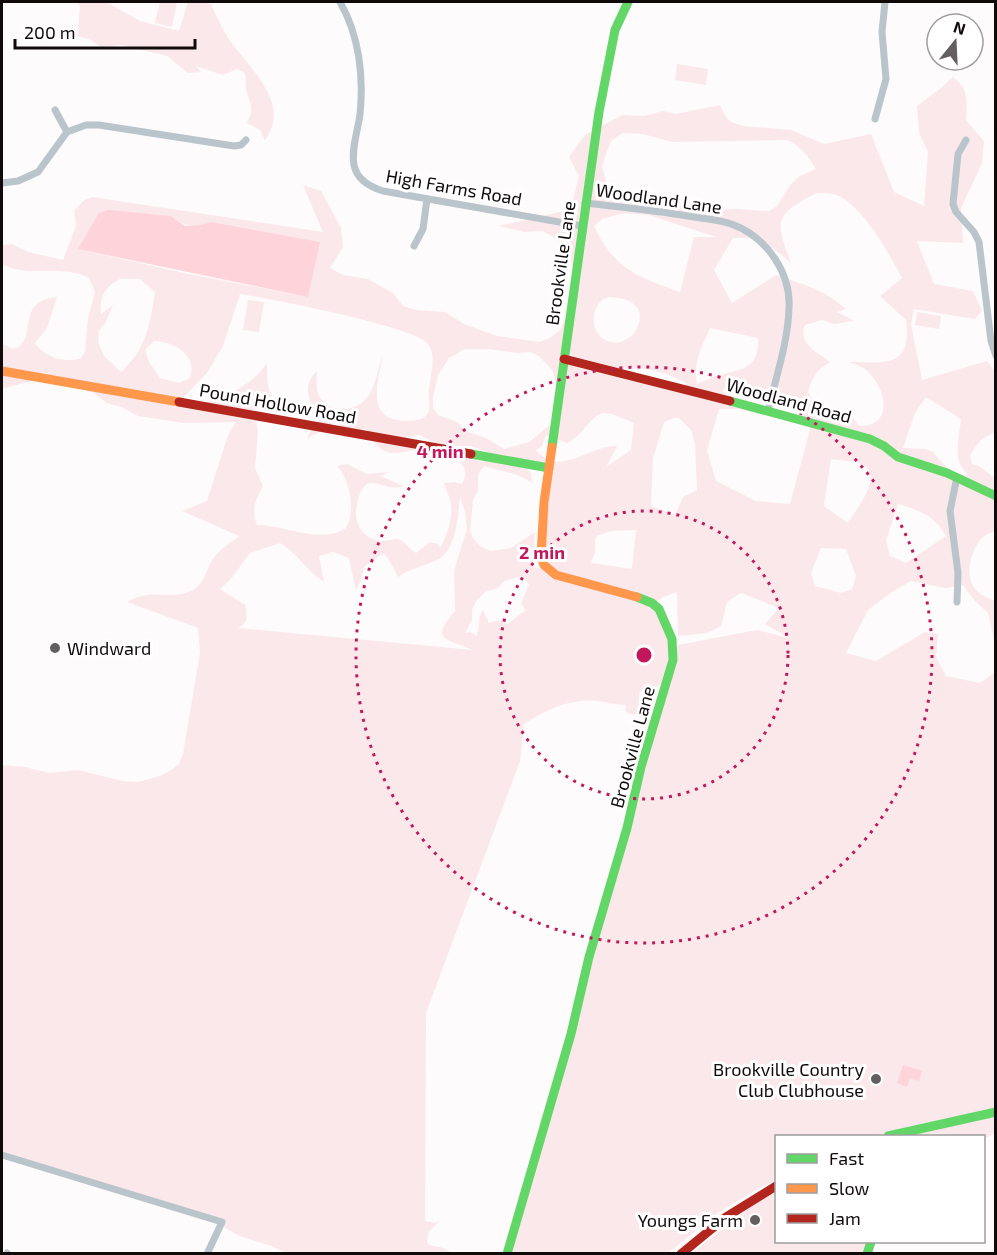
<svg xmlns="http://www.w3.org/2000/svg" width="997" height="1255" viewBox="0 0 997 1255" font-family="'Exo 2',sans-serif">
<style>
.green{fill:#fbe8eb;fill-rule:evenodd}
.water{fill:#fed3da}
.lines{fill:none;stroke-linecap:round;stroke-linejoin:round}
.street{stroke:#bac4cb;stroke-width:7}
.fast{stroke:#63d668;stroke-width:9}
.slow{stroke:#ff974d;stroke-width:9}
.jam{stroke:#b3261e;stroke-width:9}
.ring{fill:none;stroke:#c2185b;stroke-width:3;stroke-dasharray:3 6}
.poi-dot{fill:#635e5f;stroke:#fff;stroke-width:2}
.labels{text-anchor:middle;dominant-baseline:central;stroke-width:6;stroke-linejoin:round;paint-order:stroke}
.street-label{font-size:18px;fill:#100a0b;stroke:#fff}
.poi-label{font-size:18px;fill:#100a0b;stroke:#fff;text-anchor:end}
.centre{fill:#c2185b;stroke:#fff;stroke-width:3}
.ring-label{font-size:18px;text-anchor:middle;font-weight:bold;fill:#c2185b;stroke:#fff;stroke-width:6;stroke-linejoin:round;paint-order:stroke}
</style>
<rect width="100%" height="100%" fill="#fdfbfc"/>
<g class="green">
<path d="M76,2H106L140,21L179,31L188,2H204L211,4C216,15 221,27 228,38C243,60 280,93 273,123C272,129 268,135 265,141L260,130L247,123C255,107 250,105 246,89C244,79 250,73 237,69L223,75L196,66L201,72L188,73L167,56L122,45L101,47L91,40L78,36L80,6Z"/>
<path d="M160,2H177L172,27L155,23Z"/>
<path d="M677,64L708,69L706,85L675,80Z"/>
<path d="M953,77C969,88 967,102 966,120L984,141L982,163L961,208L963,243L917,241L934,284L973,291L982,311L975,319L914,309L911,325L922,380L987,361L995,372V433C983,436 976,444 970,456L972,464L979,466L995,478V531C991,533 986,534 982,538C970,550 963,579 978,592C982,596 990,598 996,601L995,1109L874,1136H776V1180L756,1190L719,1212L668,1253H511L678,645L757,630L790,638L765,624L779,608L741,593L727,602L721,626L707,633L678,636L677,592L663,597L652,605L669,638L670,647L667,675L661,684L647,693L640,691C637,702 640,706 648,714C639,712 632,718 625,711L626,705C616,705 607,702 597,701C570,698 546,710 524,724L520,761L426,1013L425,1221L435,1223L440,1220L428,1233L427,1243C436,1249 441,1244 451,1253H285C266,1240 242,1242 222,1225L2,1154V765L25,767L49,773L78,770L122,781L138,782L160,776L171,770L179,764L183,754L200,653L198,628L127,602C152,587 168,601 191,591C206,585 206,565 217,554C223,547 232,542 239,536L182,511L207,501L228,435L236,422L184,423L138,416L121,407L107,403L94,393L49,376L2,389V344L14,349C40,340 13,301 57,297L47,328L35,343C44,357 66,364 81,358L85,352L88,318L95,292L89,278C62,263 28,279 2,264V245L12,244L28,252L63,260L76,226L74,211L83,201L92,197L323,232L303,185L321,191L341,228L343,247L330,268L343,275L368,279L393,293L403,306L416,310L445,312L464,324L497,336L539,342L550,338L560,330L578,294L570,255L556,238L542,231L524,232L499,226L559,212H570L579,176L569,157L585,135L622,115L644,116L663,111L676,114L720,105L726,117L731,122L743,126L791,130L824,144L871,134L894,192L924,206L928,152L919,133L917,106L941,88ZM623,133L643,134L672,142L786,140C798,143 810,158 816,169L800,176L791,184L777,206L769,211L736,209L702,211L617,191L606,182L602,166L611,141ZM817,193C823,193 830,193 836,195C862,204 889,254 902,278L880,296L906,320C912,369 885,362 848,362C854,364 861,366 866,370C886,386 895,427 859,426L849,413C829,418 817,410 808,392C812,377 817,370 830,362C818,353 797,343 805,325L822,320L834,324L854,321L837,312L846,309C827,291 800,283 776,275L732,303L714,270L733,238C760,236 773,247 791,263C775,221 774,214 817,193ZM624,213L649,215L716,237H694L680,292C638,277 614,269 594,226L602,219ZM171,216C188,228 191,228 212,222L319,242L308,297L184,273L78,249ZM120,279H140L155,292C150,325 146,349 121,372L104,356L98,342L99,331L106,322L113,305L101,314C99,298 105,286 120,279ZM240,294C267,298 416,327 428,344C439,360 427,381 429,398C432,417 423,421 406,421C364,420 378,383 383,355C378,368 376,384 369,395C359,411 332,415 321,399C315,392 317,380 317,371C301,387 308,403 322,417L311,430L307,439L338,421L344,438L365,428C381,455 387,457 417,449L402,438L419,435C430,439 463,459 465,470C466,476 464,480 462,484L455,482L444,483C445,488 448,492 449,497C455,514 448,533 440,548L438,544L430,542L416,553C410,550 404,540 397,539C393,539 388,541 383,541C364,541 352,523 357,505C358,498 361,488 367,484C379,479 386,492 404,486L380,476L390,472L367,474L347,464L337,466C350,478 356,512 346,528C320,545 286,525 257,525C251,510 255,500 263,486L255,468L258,431L253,411C264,404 272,406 283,410C267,393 267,386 267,363C247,393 208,405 174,407L207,373L223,346ZM609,297C631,298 649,307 635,332C632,337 626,340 620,342C591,348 584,304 609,297ZM710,328L758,338C759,369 744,369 719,375C712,377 705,381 697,384C692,365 702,346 710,328ZM154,341C174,341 200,357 189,379L179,383L160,378L149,362L145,350ZM465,349H488L517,353L530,352L539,356L552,370L555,379L561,416L529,442L504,449L486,438L466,431L457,422L438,415L433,408V397L438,375L449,358ZM619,368C640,366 669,372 687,384C663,391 638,384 619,368ZM742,382L753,397L767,399L797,410L806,418L810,430L790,504L756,501L716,481L707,450L719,409H738L759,413L722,391L731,384ZM926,397L961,419C959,441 951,460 969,476L950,471L933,452L925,449L903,448L915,413ZM602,413L612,414L634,423L631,450L606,467L617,446C591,444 559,479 536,450L542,446L546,435L567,443C582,437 587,420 602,413ZM674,418H679L691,430L695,444L697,490L683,497L675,515L651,506L653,458L664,422ZM449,446H471L495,455L482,462L469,457ZM831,459C840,461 851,460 859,463C887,472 857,508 848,523L824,506ZM484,466L518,475L532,483L531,474L526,468H552L545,539L550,566L557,572L533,567C531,555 535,544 535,532L511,548L490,551L480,546L473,538L470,531L473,500L478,491V474ZM460,497L465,512L467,529L454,571L455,611C428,642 448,638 473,650L238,628C249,623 247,616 245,605L220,589L231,579L250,553L280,543C297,553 307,571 324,582L319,556L333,552L349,558L356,590L361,580L364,567L377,557L384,554L388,558L398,577C410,568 423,567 437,560C456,551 458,517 460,497ZM898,504C919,510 935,516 946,536L906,563L890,556L886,541ZM636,530L632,569L591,563L595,552V540L597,536L610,531ZM821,548L846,549L856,576L852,589L841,593L815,586L811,573ZM523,576L529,584L521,604L526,611L520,614L508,624L501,620L489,623L483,610C477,618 481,627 476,636L471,632L465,633L472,620V610L476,601L485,592L498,588L504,581ZM911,581L946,588L963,585L974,600L988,613L995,644V672L980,683L946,676L936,657L938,634L925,632L876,661L846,653L868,610L889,594Z"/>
<path d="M248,300L264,302L259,332L243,330Z"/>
<path d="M917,312L941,316L939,329L915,325Z"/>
<path d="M995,1114V1133L984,1139V1136H912L913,1133Z"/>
<path d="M776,1192V1242H867L862,1253L691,1254L760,1199Z"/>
</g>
<g class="water">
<path d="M108,210L171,216L185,226L200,225L212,222L320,242L308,297L78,249L99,213Z"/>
<path d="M903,1065L922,1071L919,1081L910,1078L907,1087L897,1083Z"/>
</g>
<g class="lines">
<g class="street">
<path d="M340,2C359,35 364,76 360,114C358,130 351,149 354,165C357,180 370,187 383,191L582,226"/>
<path d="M55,110L67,132"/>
<path d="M875,119L886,79L882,32L885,2"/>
<path d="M966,140L958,154L953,204L956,212L974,232L979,242L991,341L996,356"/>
<path d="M2,183L18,181L38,172L67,132L86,125H99L234,146L241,145L246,140"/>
<path d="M585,203C621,207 658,211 694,217C707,219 722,220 734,225C767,238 791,273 789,308C788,342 776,377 768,411"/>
<path d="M414,246L423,229L427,199"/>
<path d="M957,477L950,511L958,573L957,602"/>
<path d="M2,1155L222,1222L207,1254"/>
<path d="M7,1253L8,1254"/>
</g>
<g class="fast">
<path d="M730,401L870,439L884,446L898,457L947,473L996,496"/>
<path d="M552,447L599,112L615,30L628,2"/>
<path d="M471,454L549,468"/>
<path d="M888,1136L996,1112"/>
<path d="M507,1254L571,1034L589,957L627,828L641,767L673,660L672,639L659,609L652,603L637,597"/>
<path d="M867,1254L871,1242"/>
</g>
<g class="slow">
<path d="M2,371L179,402"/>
<path d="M552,447L544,502L541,557L544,565L556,575L637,597"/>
</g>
<g class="jam">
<path d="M564,359L730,401"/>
<path d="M179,402L471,454"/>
<path d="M681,1254L726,1217L776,1186"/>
</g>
</g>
<g class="ring">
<circle cx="644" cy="655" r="144"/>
<circle cx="644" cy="655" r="288"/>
</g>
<g class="poi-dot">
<circle cx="55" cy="648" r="6"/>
<circle cx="876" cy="1079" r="6"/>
<circle cx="755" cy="1220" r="6"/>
</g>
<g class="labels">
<g class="street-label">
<text transform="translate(454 187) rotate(10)">High Farms Road</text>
<text transform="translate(659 198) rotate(8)">Woodland Lane</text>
<text transform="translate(560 263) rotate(-82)">Brookville Lane</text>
<text transform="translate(789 400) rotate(15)">Woodland Road</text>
<text transform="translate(278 403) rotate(10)">Pound Hollow Road</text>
<text transform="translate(632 747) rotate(-75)">Brookville Lane</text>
</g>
<g class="poi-label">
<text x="67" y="648" text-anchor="start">Windward</text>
<text x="864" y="1069">Brookville Country<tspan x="864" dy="21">Club Clubhouse</tspan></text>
<text x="743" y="1220">Youngs Farm</text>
</g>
</g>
<circle cx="644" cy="655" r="9" class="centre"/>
<g class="ring-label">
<text x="440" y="458">4 min</text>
<text x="542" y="559">2 min</text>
</g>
<rect width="997" height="1255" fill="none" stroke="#100a0b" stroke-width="6"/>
<rect x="775" y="1135" width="210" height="108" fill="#ffffff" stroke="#9f9d9d" stroke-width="1.5"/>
<rect x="787" y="1154" width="30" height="9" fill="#63d668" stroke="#9f9d9d" stroke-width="1.5"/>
<text x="829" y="1165" font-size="18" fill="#100a0b">Fast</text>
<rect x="787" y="1184" width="30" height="9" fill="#ff974d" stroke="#9f9d9d" stroke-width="1.5"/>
<text x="829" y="1195" font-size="18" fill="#100a0b">Slow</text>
<rect x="787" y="1214" width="30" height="9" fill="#b3261e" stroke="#9f9d9d" stroke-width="1.5"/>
<text x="829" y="1225" font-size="18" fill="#100a0b">Jam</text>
<g transform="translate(955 42) rotate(18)"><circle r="28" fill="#ffffff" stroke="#9f9d9d" stroke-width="1.5"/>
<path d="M0-4.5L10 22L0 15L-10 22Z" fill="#635e5f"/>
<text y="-9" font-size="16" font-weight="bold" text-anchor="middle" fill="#100a0b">N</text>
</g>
<path d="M15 39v9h180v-9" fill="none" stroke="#100a0b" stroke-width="3"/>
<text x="24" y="39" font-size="18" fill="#100a0b" stroke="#ffffff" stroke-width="4.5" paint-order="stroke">200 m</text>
</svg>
